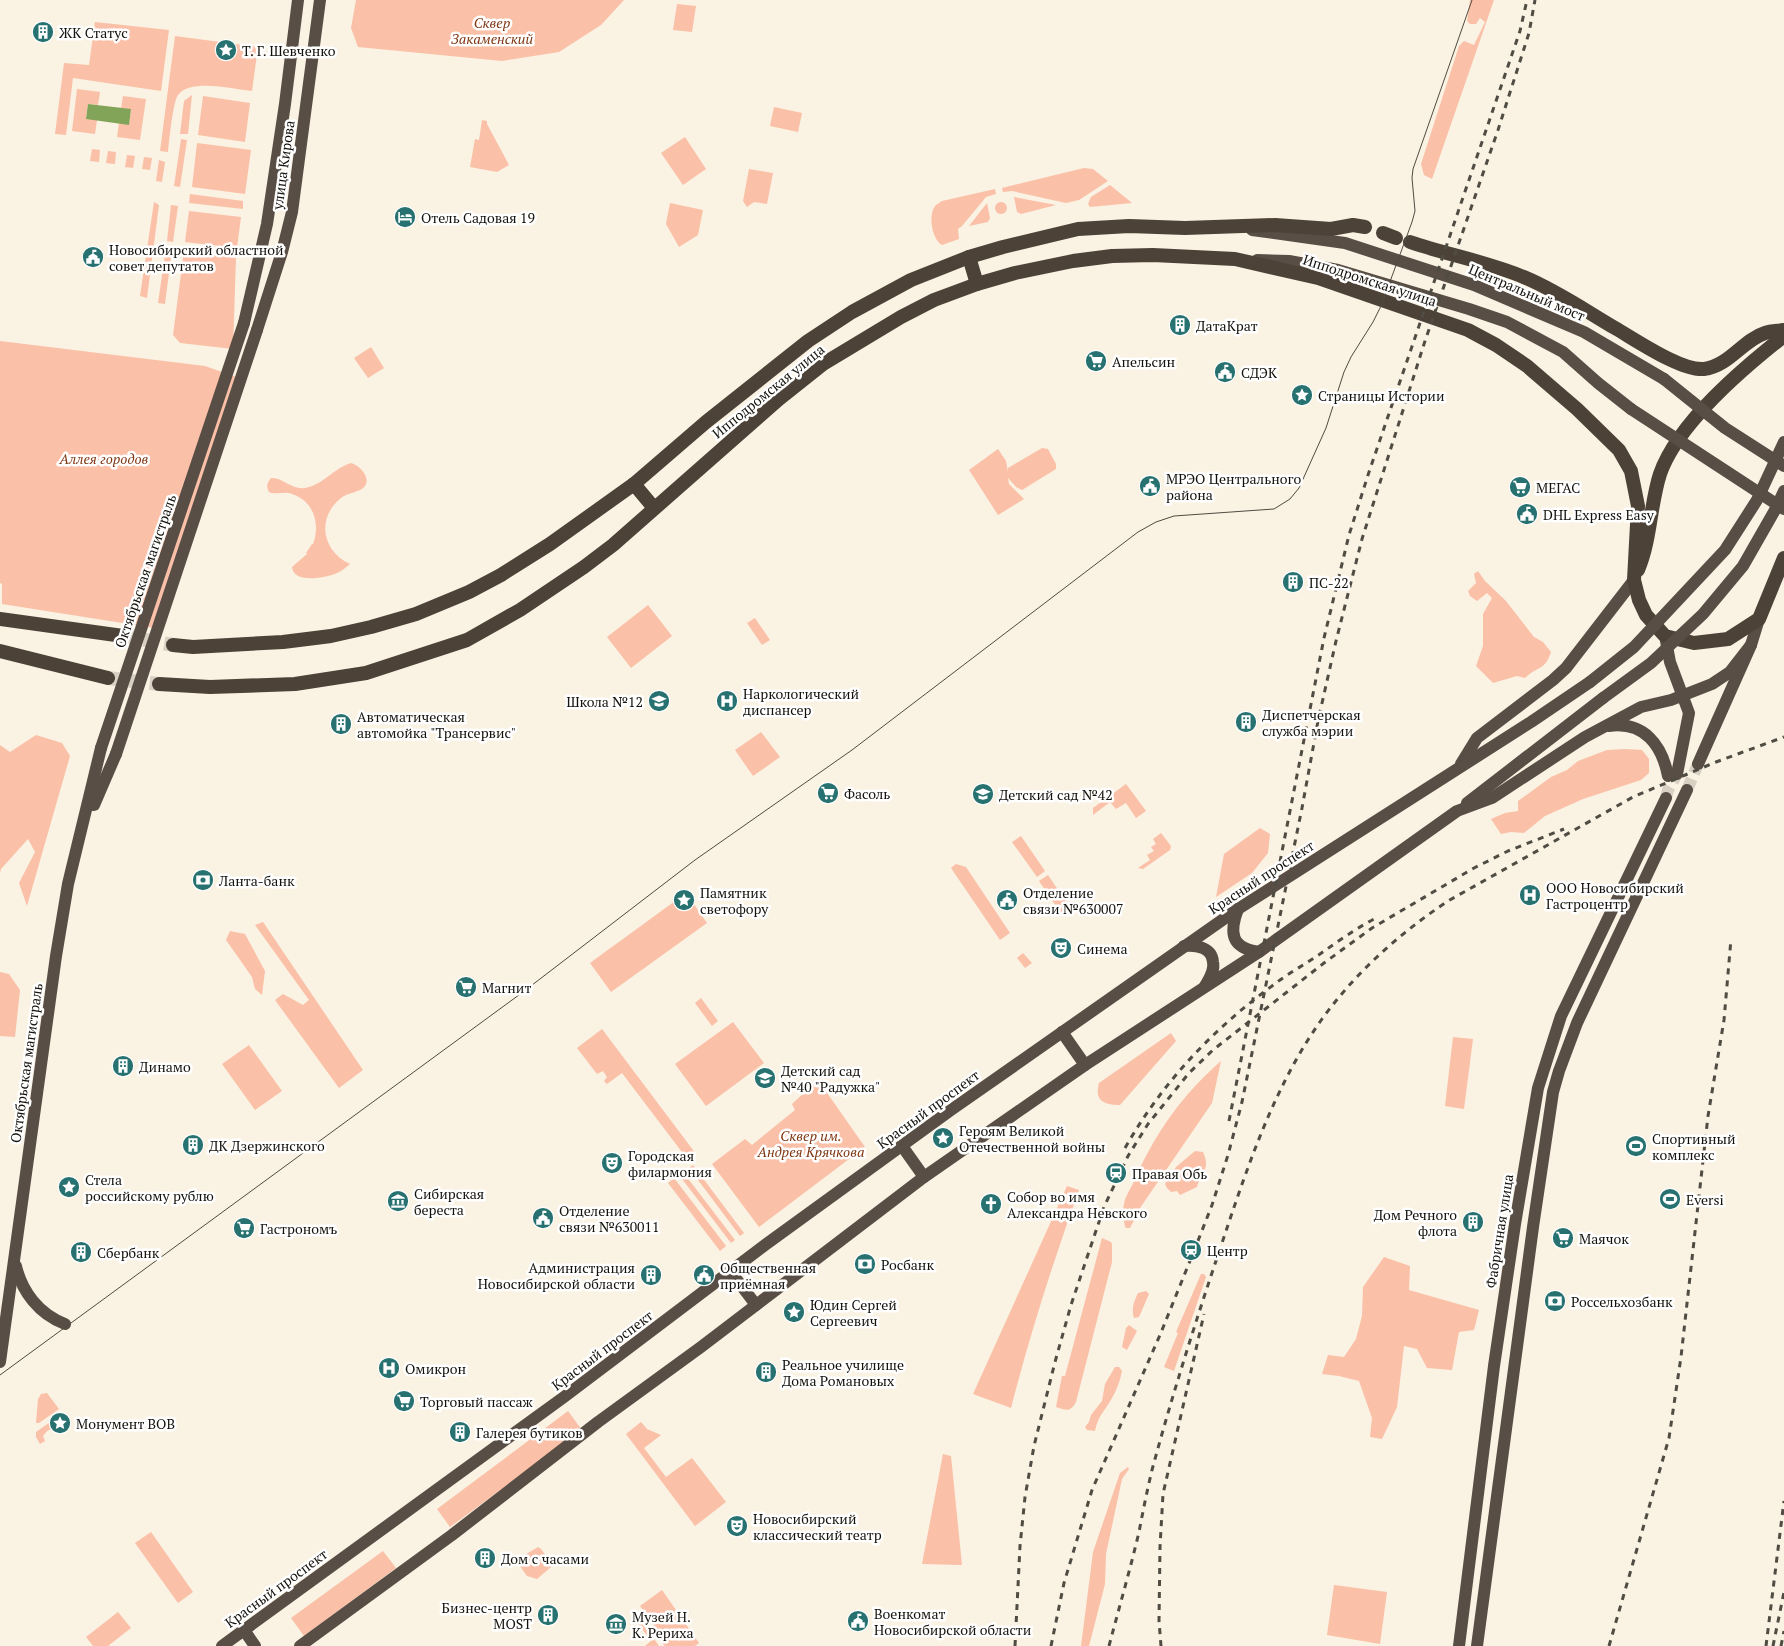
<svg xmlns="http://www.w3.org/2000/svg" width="1784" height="1646" viewBox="0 0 1784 1646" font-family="'PT Serif',serif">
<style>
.green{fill:#fbc0a8}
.water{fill:#81a459}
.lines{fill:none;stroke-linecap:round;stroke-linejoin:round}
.primary-tunnel{stroke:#d8d0c2;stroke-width:12;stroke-dasharray:12 6;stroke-linecap:butt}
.trunk-tunnel{stroke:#d8d0c2;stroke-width:14;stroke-dasharray:14 7;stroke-linecap:butt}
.primary{stroke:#584e45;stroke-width:12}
.trunk{stroke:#4c4238;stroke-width:14}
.tram{stroke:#4f4c43;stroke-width:1}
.rail{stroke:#4f4c43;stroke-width:3;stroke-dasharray:6 6;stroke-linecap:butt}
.primary-bridge{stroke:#584e45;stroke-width:12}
.labels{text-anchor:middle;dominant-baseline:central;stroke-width:5;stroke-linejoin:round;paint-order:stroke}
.park-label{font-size:14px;font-style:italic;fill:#7f3713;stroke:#fff}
.poi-label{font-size:14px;fill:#14120c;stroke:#fff;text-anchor:start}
.street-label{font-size:14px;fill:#14120c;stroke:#fff}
</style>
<rect width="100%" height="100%" fill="#faf2e2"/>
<g class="green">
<path d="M356,0H624L601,25L559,52L502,61L358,47L351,28Z"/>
<path d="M1470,0H1494L1432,179L1424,175L1421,164L1459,46L1464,41L1474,45L1485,22L1480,18L1476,24H1470L1467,21Z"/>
<path d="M677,4L696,6L692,32L673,30Z"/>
<path d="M95,22L169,30L161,91L73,78L66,135L55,134L64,63L89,65Z"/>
<path d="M175,36L258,47L252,91C234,89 190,78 178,95C173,101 169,142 168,152L160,151Z"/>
<path d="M77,89L100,92L98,105L88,104L86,118L97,120L95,134L72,131Z"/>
<path d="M192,95L188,134H180L184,101Z"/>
<path d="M123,96L146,99L140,140L117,137L119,123L129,124L131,110L121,108Z"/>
<path d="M203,96L250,103L245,142L198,135Z"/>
<path d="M774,107L802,113L798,132L770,126Z"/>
<path d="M482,120L487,121V124L509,165L497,172L470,167L475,139L479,140Z"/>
<path d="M685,137L706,169L683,185L661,153Z"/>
<path d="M181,139L187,140L180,187L174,186Z"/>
<path d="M197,143L251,150L245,194L192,187Z"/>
<path d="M92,149L100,150L99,162L90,161Z"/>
<path d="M108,151L116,152L115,164L106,163Z"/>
<path d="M127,155L135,156L133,168L125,167Z"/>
<path d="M144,157L152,158L150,170L142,169Z"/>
<path d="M159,160L165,162L162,182L156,181Z"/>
<path d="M1084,168L1093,169L1108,181L1079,200L1066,203L1012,191L1003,192L1002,188Z"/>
<path d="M749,169L773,173L767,204L754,202L747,207L743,201Z"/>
<path d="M1110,185L1132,203L1090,207L1088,204L1091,197Z"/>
<path d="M995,189L996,194L986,197L962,226L958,229L959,239L942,245C932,239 928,216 935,206C937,204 940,202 942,201Z"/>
<path d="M190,194L243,201V209L189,203Z"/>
<path d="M1014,197L1056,205L1021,214L1017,212Z"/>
<path d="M154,202L159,205L147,298L140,296Z"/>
<circle cx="1001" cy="208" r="6"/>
<path d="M670,203L703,210L698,235L679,247L666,224Z"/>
<path d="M987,203L990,218L988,222L969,226Z"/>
<path d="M171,205L178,206L173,242L167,241Z"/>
<path d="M189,211L241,217L237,248L185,242Z"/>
<path d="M166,248L172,249L165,304L158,303Z"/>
<path d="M184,251L236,258L233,349L180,343L173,335Z"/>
<path d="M0,341L205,366L242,379L154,628L2,604V584L0,583Z"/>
<path d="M371,347L384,368L368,378L354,358Z"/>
<path d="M1042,448L1048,449L1056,464V469L1022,490L1016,487L1008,478L1009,484L1024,499L998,515L969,470L998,449L1006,461L1008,472V468Z"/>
<path d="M351,463C359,465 371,477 365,486C361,492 347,493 341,498C316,518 322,551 350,564C346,567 342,571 337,573C326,578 293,584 292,567L307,554L306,553L312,544H313C321,523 313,499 289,493C282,492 275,495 269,492C266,486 267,483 271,478C282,477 292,490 305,488C323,485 334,468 351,463Z"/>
<path d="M1478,571L1485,581L1506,601L1534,637L1543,642L1551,652C1545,671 1537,666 1525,678L1517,676L1493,683L1476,666L1483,646V614L1492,598L1487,593L1477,601L1470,596L1468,591L1476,583L1474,574Z"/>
<path d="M648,605L672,636L631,668L607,637Z"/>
<path d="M755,618L770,640L762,645L747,623Z"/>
<path d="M761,732L780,757L753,776L735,750Z"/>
<path d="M36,735L62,743L70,756L27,906L19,883L35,852L28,839L1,869L0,873V745L10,752Z"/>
<path d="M1625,749L1642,750L1649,759V773L1641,780L1583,799L1545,816L1524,833L1511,832L1501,834L1491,819L1505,813L1518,811V801L1551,777L1567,770L1578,761L1607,750Z"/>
<path d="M1126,784L1146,811L1136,818L1126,803L1116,809L1110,802L1093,815V808Z"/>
<path d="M1260,828L1270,834L1268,853L1252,873L1216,897L1224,854Z"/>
<path d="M1161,833L1171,846L1170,850L1143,869L1138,868L1150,860L1147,855L1154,851L1151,847L1156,844L1153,839Z"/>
<path d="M1021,836L1045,871L1037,877L1012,842Z"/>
<path d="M956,864L966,867L1010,933L1000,940L951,868Z"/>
<path d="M1048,875L1071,909L1062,915L1039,881Z"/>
<path d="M686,893L707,923L611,992L590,963Z"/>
<path d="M263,922L363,1070L339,1088L275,1000L283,994L303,1005L309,1000L255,925Z"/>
<path d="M230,931L245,934L265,971L262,995L255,989L252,977L226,940Z"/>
<path d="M1023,953L1032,963L1025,968L1017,958Z"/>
<path d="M0,972L9,974L20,990L15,1037L0,1036Z"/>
<path d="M701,998L718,1021L712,1026L695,1003Z"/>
<path d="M733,1022L764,1063L706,1106L675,1064Z"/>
<path d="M602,1029L696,1154L688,1160L622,1073L607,1084L604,1081L607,1077L603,1071L597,1074L577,1048Z"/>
<path d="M1171,1033L1176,1041L1120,1105C1104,1105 1094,1101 1099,1083Z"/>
<path d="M1453,1037L1473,1039L1464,1109L1445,1106Z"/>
<path d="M249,1045L282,1091L255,1110L222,1064Z"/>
<path d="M1221,1061L1212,1103L1140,1208L1130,1228H1127L1125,1227C1124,1220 1122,1211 1124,1204C1125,1196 1132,1187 1135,1179C1156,1132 1182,1095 1221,1061Z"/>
<path d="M818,1080L865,1147L759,1227L712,1164L745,1139L752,1145L795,1110L792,1104Z"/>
<path d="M1195,1151L1203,1152C1211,1170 1201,1172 1197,1187L1180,1195L1177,1191L1171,1192L1167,1188L1165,1184L1176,1167Z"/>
<path d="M693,1165L744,1233L740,1236L689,1168Z"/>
<path d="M683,1172L735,1240L731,1243L679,1175Z"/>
<path d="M674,1178L726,1246L720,1251L668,1183Z"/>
<path d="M1067,1186L1079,1190C1053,1262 1030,1334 1011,1408L973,1394Z"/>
<path d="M1102,1238L1111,1242L1112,1244V1262L1076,1402C1070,1413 1066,1410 1056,1407L1062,1376H1065Z"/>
<path d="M1384,1257L1410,1266L1409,1290L1479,1310L1474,1330L1459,1332L1452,1370L1427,1368L1417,1349L1404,1346L1397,1407L1382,1439L1370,1437L1372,1418L1359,1381L1339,1376L1322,1374L1328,1355L1344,1357L1356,1339L1362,1316L1363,1287Z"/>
<path d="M1201,1274H1204L1206,1277L1174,1371L1164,1367L1178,1333L1176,1332Z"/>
<path d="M1146,1291L1149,1294L1139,1317L1134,1318C1131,1310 1134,1301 1138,1293Z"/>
<path d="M1129,1325L1137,1331L1127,1350L1122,1347L1126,1328Z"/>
<path d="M1115,1367H1119L1122,1371C1120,1381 1117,1389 1112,1398C1105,1411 1098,1415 1095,1431L1087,1430L1085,1427L1089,1422L1091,1415L1102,1401L1105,1384Z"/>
<path d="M47,1393L59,1409L39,1423H36L38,1399L41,1394Z"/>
<path d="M568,1411L582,1430L450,1527L437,1509Z"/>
<path d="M63,1413L69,1422L68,1424L58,1432L51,1429L47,1431L43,1436L45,1441L40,1444L36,1437V1432Z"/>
<path d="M641,1422L647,1429L661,1435L644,1448L666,1477L692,1458L726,1502L695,1526L626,1434Z"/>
<path d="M943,1454L951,1456L962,1565L922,1564Z"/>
<path d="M1128,1467L1129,1469L1122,1479L1106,1554L1105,1584L1089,1646H1081L1093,1552L1120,1473Z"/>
<path d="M151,1532L193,1592L178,1603L135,1543Z"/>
<path d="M538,1547L541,1549L552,1564L551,1567L537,1579L527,1576L517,1562L523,1556Z"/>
<path d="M383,1551L396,1568L304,1636L291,1618Z"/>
<path d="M1334,1585L1387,1592L1380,1644L1327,1635Z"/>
<path d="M662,1590L699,1643L695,1646H665L662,1643L663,1638L640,1606Z"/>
<path d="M633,1610L659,1646H645L651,1641L630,1613Z"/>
<path d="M118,1612L131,1628L108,1646H93L86,1637Z"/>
</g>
<path class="water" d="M88,104L131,109L129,125L86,119Z"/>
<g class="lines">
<g class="primary-tunnel">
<path d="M1687,790L1698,764"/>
<path d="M1666,798L1668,790L1677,774"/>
</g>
<g class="trunk-tunnel">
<path d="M123,636L173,645"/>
<path d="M108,678L159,684"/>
</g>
<g class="primary">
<path d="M1252,230L1345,243L1474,285L1584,332L1664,379"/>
<path d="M1257,260L1289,261L1338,270L1469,309L1507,322L1563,352L1598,383L1631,409"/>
<path d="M244,323L267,224L285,104L298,0"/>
<path d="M257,330L282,252L292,212L320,0"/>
<path d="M1666,641L1670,662L1689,713L1677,774"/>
<path d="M1609,726C1644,721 1662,745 1668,776"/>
<path d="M1461,764L1477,738L1553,680L1566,668L1634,580"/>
<path d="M1698,764L1751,645L1759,619"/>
<path d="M1467,803L1603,698"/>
<path d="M94,805L116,754"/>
<path d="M1238,909C1229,933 1231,948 1259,952"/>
<path d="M1184,946C1196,945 1212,947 1213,962C1215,971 1209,979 1205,986"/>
<path d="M1062,1032L1085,1065"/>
<path d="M902,1146L924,1177"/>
<path d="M16,1266C22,1292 39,1314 65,1324"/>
<path d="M731,1272L756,1305"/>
<path d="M0,1362L56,956L68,884L101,748"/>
<path d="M244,1630L255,1646"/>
<path d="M222,1646L564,1397L765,1245L951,1110L1238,909L1531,722L1590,682"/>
<path d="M300,1646L452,1535L598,1422L701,1347L924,1177L1085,1065L1259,952L1457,811L1492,798L1585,737L1641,707L1671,700L1712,684L1730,672L1751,645"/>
<path d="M1459,1646L1494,1366L1515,1224L1538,1088L1561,1016L1666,798"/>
<path d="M1477,1646L1533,1227L1553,1092L1559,1071L1577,1023L1687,790"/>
</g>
<g class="trunk">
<path d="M1383,233L1396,238"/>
<path d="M1410,242C1448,255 1489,262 1526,278C1557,291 1586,311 1615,328C1636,340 1681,371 1704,369C1729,366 1743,340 1765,333C1771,331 1778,331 1784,330"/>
<path d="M969,257L977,284"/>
<path d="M634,484L654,508"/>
<path d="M1638,570C1651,539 1650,505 1660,474C1678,423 1742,369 1784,336"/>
<path d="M0,619L123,636"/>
<path d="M173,645L193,647L283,642L331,636L371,627L416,614L469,592L501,575L550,544L634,484L706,422L808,341L852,312L911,280L969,257L1003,247L1078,229L1129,226L1185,228L1275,225L1331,229L1353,225L1365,227"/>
<path d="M0,651L108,678"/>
<path d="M159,684L210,687L295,684L366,673L467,640L520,610L584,567L613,545L779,399L823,364L901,317L934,300L977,284L1015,273L1073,261L1112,256L1153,255L1235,259L1318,278L1468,330L1496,345L1527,366L1577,409L1619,450L1631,471L1638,506L1634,580L1639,600L1646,615L1665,636L1694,643L1728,639L1759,619L1784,558"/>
</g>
<path class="tram" d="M0,1375L523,992L695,860L852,750L1138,532L1156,522L1174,516L1274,509L1290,499L1299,488L1326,428L1344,372L1351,357L1373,322L1381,306L1412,222L1415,211L1412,178L1413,169L1472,0"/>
<g class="rail">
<path d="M1229,1121L1324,638L1349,535L1369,472L1520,31L1527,0"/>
<path d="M1125,1148C1162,1083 1212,1030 1272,986C1287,974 1304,965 1320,954C1337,942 1355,929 1374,919"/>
<path d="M1015,1646L1020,1546L1025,1497L1034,1446L1055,1362L1071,1305L1104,1207L1128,1156L1148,1124L1189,1073L1213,1050L1324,963L1372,928L1474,868L1508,851L1564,829"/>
<path d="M1051,1646L1064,1583L1092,1490L1160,1335L1194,1251L1212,1205L1228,1155L1242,1102L1302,808L1318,721L1336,641L1362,539L1425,341L1498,130L1529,33L1535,0"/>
<path d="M1109,1646C1119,1608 1130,1570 1139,1532C1143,1511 1147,1491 1152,1470C1173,1392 1198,1314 1224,1237C1249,1162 1276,1083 1322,1019C1356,972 1400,933 1448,901L1633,797L1716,762L1784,737"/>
<path d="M1161,1646L1159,1621L1160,1547L1163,1494L1204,1314"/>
<path d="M1609,1646L1669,1438L1681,1357L1708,1116L1724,1020L1731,939"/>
<path d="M1766,1646L1784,1501"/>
<path d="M1773,1646L1784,1592"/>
<path d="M1781,1646L1784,1631"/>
</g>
<g class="primary-bridge">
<path d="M1664,379L1725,428L1784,466"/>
<path d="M1631,409L1784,509"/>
<path d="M1590,682L1634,647L1725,550L1757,500L1784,442"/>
<path d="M1603,698L1651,663L1703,614L1743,566L1775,510L1784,491"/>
<path d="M101,748L244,323"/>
<path d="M116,754L257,330"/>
</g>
</g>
<defs>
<g id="building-disc" transform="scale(1.125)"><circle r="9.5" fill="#277270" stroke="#fff"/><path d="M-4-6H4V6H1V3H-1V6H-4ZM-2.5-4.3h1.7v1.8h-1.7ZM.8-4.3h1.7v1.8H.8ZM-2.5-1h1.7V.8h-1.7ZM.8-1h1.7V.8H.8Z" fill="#fff"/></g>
<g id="sight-disc" transform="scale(1.125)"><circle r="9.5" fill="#277270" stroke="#fff"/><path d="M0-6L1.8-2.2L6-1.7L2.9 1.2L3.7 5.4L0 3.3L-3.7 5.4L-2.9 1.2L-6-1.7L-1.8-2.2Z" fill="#fff"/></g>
<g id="hotel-disc" transform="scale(1.125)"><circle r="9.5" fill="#277270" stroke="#fff"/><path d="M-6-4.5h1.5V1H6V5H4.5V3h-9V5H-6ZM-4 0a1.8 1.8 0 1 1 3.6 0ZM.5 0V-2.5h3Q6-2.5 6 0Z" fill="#fff"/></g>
<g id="civic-disc" transform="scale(1.125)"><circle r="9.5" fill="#277270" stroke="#fff"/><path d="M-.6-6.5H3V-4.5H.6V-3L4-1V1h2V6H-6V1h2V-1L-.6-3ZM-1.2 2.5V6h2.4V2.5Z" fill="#fff"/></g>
<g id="supermarket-disc" transform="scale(1.125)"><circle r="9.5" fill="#277270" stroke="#fff"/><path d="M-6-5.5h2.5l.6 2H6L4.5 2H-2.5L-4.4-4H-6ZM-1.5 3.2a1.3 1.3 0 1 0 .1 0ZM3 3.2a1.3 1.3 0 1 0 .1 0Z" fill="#fff"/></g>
<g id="school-disc" transform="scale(1.125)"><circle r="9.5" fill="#277270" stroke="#fff"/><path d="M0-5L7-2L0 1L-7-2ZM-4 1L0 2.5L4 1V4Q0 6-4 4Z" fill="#fff"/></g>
<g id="hospital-disc" transform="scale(1.125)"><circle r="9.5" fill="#277270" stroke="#fff"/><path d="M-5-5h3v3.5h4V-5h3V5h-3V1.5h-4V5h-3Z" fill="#fff"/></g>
<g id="bank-disc" transform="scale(1.125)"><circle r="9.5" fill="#277270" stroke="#fff"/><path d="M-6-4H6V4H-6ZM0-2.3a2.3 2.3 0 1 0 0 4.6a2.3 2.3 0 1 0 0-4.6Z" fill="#fff"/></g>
<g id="theatre-disc" transform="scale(1.125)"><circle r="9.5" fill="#277270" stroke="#fff"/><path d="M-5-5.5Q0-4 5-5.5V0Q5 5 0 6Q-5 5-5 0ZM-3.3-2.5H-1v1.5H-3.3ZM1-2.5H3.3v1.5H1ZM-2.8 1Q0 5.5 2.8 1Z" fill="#fff"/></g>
<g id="stadium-disc" transform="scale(1.125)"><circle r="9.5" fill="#277270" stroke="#fff"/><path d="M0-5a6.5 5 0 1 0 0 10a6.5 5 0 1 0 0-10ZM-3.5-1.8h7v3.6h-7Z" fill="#fff"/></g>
<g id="station-disc" transform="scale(1.125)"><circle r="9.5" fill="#277270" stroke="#fff"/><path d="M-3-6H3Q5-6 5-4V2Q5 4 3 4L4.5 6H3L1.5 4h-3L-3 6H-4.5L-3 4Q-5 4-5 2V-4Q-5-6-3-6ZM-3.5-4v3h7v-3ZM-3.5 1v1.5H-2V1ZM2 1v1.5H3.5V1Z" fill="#fff"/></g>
<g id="museum-disc" transform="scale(1.125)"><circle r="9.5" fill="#277270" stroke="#fff"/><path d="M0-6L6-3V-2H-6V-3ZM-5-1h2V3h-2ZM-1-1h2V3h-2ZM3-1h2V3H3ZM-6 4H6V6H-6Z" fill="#fff"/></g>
<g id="church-disc" transform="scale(1.125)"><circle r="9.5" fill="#277270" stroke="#fff"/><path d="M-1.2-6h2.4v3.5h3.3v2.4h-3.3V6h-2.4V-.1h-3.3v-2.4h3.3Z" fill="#fff"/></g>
</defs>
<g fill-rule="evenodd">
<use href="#building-disc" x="43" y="32"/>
<use href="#sight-disc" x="226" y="50"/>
<use href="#hotel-disc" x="405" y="217"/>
<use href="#civic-disc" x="93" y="257"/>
<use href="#building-disc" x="1180" y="325"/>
<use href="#supermarket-disc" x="1096" y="361"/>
<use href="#civic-disc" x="1225" y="372"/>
<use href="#sight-disc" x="1302" y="395"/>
<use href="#civic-disc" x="1150" y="486"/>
<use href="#supermarket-disc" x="1520" y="487"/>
<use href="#civic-disc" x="1527" y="514"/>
<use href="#building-disc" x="1293" y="582"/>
<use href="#school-disc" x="659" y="701"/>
<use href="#hospital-disc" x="727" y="701"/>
<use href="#building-disc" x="1246" y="722"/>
<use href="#building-disc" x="341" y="724"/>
<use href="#supermarket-disc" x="828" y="793"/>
<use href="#school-disc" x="983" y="794"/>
<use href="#bank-disc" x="203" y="880"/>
<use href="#hospital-disc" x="1530" y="895"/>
<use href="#sight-disc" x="684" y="900"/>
<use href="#civic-disc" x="1007" y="900"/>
<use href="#theatre-disc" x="1061" y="948"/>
<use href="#supermarket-disc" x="466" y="987"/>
<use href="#building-disc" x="123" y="1066"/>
<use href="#school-disc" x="765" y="1078"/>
<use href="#sight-disc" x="943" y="1138"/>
<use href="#building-disc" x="193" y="1145"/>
<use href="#stadium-disc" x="1636" y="1146"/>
<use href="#theatre-disc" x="612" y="1163"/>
<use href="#station-disc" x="1116" y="1173"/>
<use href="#sight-disc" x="69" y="1187"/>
<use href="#stadium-disc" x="1670" y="1199"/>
<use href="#museum-disc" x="398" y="1201"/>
<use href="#church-disc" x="991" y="1204"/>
<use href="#civic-disc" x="543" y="1218"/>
<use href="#building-disc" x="1473" y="1222"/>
<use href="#supermarket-disc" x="244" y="1228"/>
<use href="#supermarket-disc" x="1563" y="1238"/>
<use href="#station-disc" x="1191" y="1250"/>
<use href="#building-disc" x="81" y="1252"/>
<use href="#bank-disc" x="865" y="1264"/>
<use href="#building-disc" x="651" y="1275"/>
<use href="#civic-disc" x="704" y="1275"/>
<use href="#bank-disc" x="1555" y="1301"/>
<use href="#sight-disc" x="794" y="1312"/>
<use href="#hospital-disc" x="389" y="1368"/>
<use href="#building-disc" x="766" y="1372"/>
<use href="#supermarket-disc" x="404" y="1401"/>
<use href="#sight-disc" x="60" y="1423"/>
<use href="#building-disc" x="460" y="1432"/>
<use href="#theatre-disc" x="737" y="1526"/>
<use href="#building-disc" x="485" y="1558"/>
<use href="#building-disc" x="548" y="1615"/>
<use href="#civic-disc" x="858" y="1621"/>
<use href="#museum-disc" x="616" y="1624"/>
</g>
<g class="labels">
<g class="park-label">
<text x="492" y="22">Сквер<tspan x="492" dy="16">Закаменский</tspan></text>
<text x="104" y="458">Аллея городов</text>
<text x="811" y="1135">Сквер им.<tspan x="811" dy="16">Андрея Крячкова</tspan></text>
</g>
<g class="poi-label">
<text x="59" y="32">ЖК Статус</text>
<text x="242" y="50">Т. Г. Шевченко</text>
<text x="421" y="217">Отель Садовая 19</text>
<text x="109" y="249">Новосибирский областной<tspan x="109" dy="16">совет депутатов</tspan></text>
<text x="1196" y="325">ДатаКрат</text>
<text x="1112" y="361">Апельсин</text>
<text x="1241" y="372">СДЭК</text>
<text x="1318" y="395">Страницы Истории</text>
<text x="1166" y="478">МРЭО Центрального<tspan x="1166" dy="16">района</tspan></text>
<text x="1536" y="487">МЕГАС</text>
<text x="1543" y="514">DHL Express Easy</text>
<text x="1309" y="582">ПС-22</text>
<text x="743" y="693">Наркологический<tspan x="743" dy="16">диспансер</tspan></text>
<text x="643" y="701" text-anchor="end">Школа №12</text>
<text x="1262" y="714">Диспетчерская<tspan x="1262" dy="16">служба мэрии</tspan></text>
<text x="357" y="716">Автоматическая<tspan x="357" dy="16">автомойка "Трансервис"</tspan></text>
<text x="844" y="793">Фасоль</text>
<text x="999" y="794">Детский сад №42</text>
<text x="219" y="880">Ланта-банк</text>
<text x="1546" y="887">ООО Новосибирский<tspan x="1546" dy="16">Гастроцентр</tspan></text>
<text x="700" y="892">Памятник<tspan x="700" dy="16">светофору</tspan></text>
<text x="1023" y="892">Отделение<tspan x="1023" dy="16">связи №630007</tspan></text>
<text x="1077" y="948">Синема</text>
<text x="482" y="987">Магнит</text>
<text x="139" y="1066">Динамо</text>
<text x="781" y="1070">Детский сад<tspan x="781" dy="16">№40 "Радужка"</tspan></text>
<text x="959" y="1130">Героям Великой<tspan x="959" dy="16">Отечественной войны</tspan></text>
<text x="1652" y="1138">Спортивный<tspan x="1652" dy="16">комплекс</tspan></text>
<text x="209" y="1145">ДК Дзержинского</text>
<text x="628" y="1155">Городская<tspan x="628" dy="16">филармония</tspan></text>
<text x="1132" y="1173">Правая Обь</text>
<text x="85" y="1179">Стела<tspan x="85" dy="16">российскому рублю</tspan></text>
<text x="414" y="1193">Сибирская<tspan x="414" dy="16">береста</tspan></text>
<text x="1007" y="1196">Собор во имя<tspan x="1007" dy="16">Александра Невского</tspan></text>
<text x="1686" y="1199">Eversi</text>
<text x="559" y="1210">Отделение<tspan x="559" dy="16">связи №630011</tspan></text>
<text x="1457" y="1214" text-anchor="end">Дом Речного<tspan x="1457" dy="16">флота</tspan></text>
<text x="260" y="1228">Гастрономъ</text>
<text x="1579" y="1238">Маячок</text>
<text x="1207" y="1250">Центр</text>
<text x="97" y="1252">Сбербанк</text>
<text x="881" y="1264">Росбанк</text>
<text x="635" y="1267" text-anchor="end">Администрация<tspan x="635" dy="16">Новосибирской области</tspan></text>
<text x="720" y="1267">Общественная<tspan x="720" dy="16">приёмная</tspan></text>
<text x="1571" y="1301">Россельхозбанк</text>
<text x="810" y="1304">Юдин Сергей<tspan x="810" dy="16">Сергеевич</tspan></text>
<text x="782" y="1364">Реальное училище<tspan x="782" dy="16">Дома Романовых</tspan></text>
<text x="405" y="1368">Омикрон</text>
<text x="420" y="1401">Торговый пассаж</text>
<text x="76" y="1423">Монумент ВОВ</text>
<text x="476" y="1432">Галерея бутиков</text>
<text x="753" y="1518">Новосибирский<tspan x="753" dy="16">классический театр</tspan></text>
<text x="501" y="1558">Дом с часами</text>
<text x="532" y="1607" text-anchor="end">Бизнес-центр<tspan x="532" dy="16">MOST</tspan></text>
<text x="874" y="1613">Военкомат<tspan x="874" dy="16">Новосибирской области</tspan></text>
<text x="632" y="1616">Музей Н.<tspan x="632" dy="16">К. Рериха</tspan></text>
</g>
<g class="street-label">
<text transform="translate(283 165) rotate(-82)">улица Кирова</text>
<text transform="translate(1370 280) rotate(18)">Ипподромская улица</text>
<text transform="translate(1527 292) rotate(23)">Центральный мост</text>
<text transform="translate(768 391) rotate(-39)">Ипподромская улица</text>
<text transform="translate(145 571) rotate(-71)">Октябрьская магистраль</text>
<text transform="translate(1261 877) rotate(-33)">Красный проспект</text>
<text transform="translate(26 1063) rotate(-82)">Октябрьская магистраль</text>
<text transform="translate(928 1109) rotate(-36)">Красный проспект</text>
<text transform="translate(1499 1231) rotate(-81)">Фабричная улица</text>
<text transform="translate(602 1350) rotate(-37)">Красный проспект</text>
<text transform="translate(276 1588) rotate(-36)">Красный проспект</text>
</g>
</g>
</svg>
